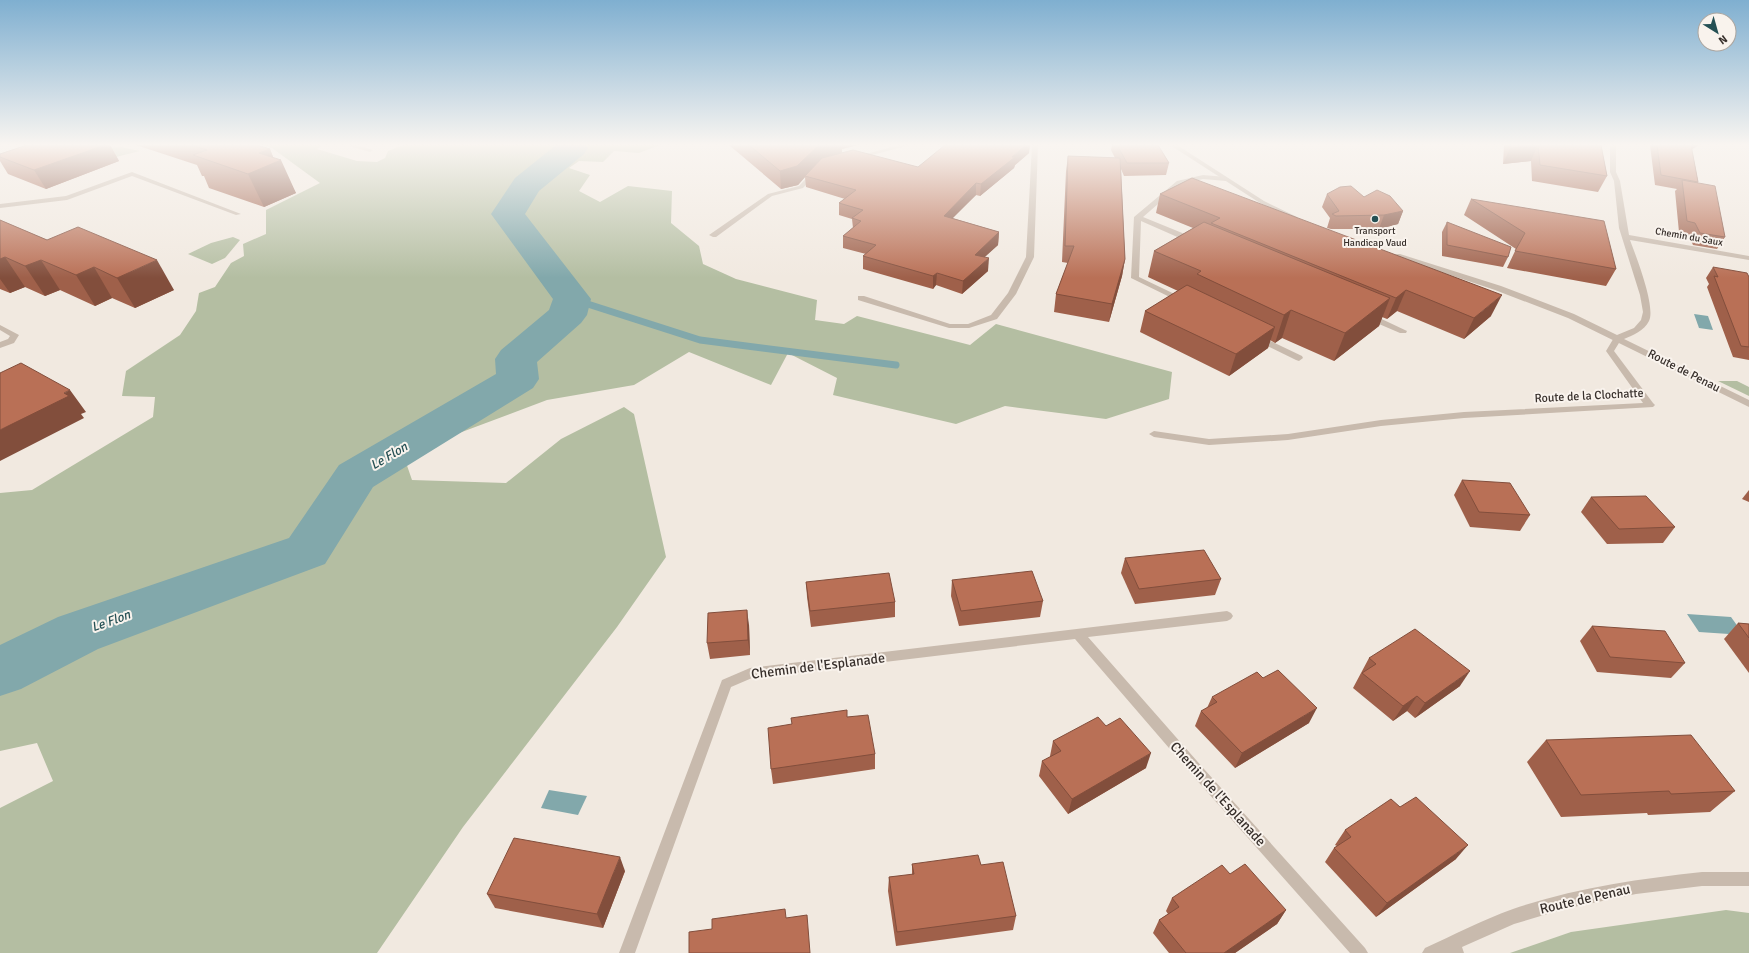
<svg xmlns="http://www.w3.org/2000/svg" width="1749" height="953" viewBox="0 0 1749 953" font-family="Signika,sans-serif">
<style>
.green{fill:#b4bea2}
.water{fill:#82a8ab}
.lines{fill:none;stroke-linecap:round;stroke-linejoin:round}
.stream{stroke:#82a8ab;stroke-width:7}
.river{fill:#82a8ab;fill-rule:evenodd}
.lane{fill:#c8baad;fill-rule:evenodd}
.street{fill:#c8baad;fill-rule:evenodd}
.wall{fill:#9f604a}
.shaded-wall{fill:#824e3c}
.building{fill:#b97056;stroke:#824e3c}
.poi-dot{fill:#255054;stroke:#f9f3ed;stroke-width:1.5}
.labels{text-anchor:middle;dominant-baseline:central;stroke-width:4;stroke-linejoin:round;paint-order:stroke}
.far-poi-label{font-size:10px;fill:#372f2b;stroke:#f9f3ed}
.far-street-label{font-size:10px;fill:#372f2b;stroke:#f9f3ed}
.street-label{font-size:12px;fill:#372f2b;stroke:#f9f3ed}
.water-label{font-size:13px;font-style:italic;fill:#255054;stroke:#f9f3ed}
.near-street-label{font-size:14px;fill:#372f2b;stroke:#f9f3ed}
</style>
<rect width="100%" height="100%" fill="#f1e9e0"/>
<g class="green">
<path d="M263,145H319L322,146L317,149L357,161L377,162L385,158L388,151L403,145H660L639,153L614,151L603,162L579,161L569,168L590,175L579,191L600,202L628,186L672,191L671,223L699,246L703,264L736,279L817,300L815,320L844,324L857,316L970,345L996,324L1172,372L1169,399L1106,419L1005,406L956,424L833,395L837,378L788,353L771,385L689,352L634,385L547,400L403,454L412,480L506,483L561,439L624,407L634,414L666,557L617,627L463,827L377,953H0V808L53,781L37,743L0,751V493L32,490L153,417L155,397L122,396L126,371L180,335L196,311L199,293L215,287L231,263L244,256L243,244L266,234V210L320,183L272,148Z"/>
<path d="M121,147L140,151L116,157L109,148Z"/>
<path d="M233,237L240,240L225,258L212,264L188,254L211,243Z"/>
<path d="M1718,381H1737L1749,387V396Z"/>
<path d="M1726,910L1749,913V953H1510L1571,932Z"/>
</g>
<g class="water">
<path d="M1694,314L1708,316L1713,330L1699,328Z"/>
<path d="M1687,614L1731,617L1744,635L1699,632Z"/>
<path d="M549,790L587,796L578,815L541,808Z"/>
</g>
<g class="lines">
<path class="stream" d="M572,299L700,340L896,365"/>
<path class="river" d="M556,145H586L588,148L584,154L539,191L525,214L591,299L587,315L581,323L537,362L539,379L533,388L373,487L325,564L98,649L21,689L0,696V645L58,617L289,538L339,465L496,374L495,359L501,350L549,310L553,299L491,214L515,178Z"/>
<g class="lane">
<path d="M346,145H356L373,150L370,152Z"/>
<path d="M900,145H910L857,159L854,157Z"/>
<path d="M1032,145H1038L1034,257L1016,294L997,319L969,328H949L858,300V296H864L950,324H968L991,315L1008,293L1026,257Z"/>
<path d="M813,171L818,172L803,188L772,196L716,237H713L709,235L768,194L799,186Z"/>
<path d="M132,172L241,214L236,215L132,176L67,200L0,208V204L66,196Z"/>
<path d="M1203,175L1226,177L1229,179L1226,181L1203,179L1181,184L1143,217L1197,239V243H1191L1141,221L1139,277L1185,299V303H1182L1131,278L1134,217L1177,181Z"/>
<path d="M1365,314H1371L1407,331L1406,333H1400L1365,318Z"/>
<path d="M0,325L19,335L14,343L0,348V342L8,339L10,336L0,330Z"/>
<path d="M1258,335L1302,356L1303,358L1299,361L1296,360L1255,340L1254,338Z"/>
<path d="M1618,335L1622,338L1614,351L1653,403L1655,405L1653,407L1464,418L1381,426L1288,440L1209,445L1154,437L1149,434L1154,431L1209,439L1288,434L1381,420L1464,412L1643,403L1606,351L1615,336Z"/>
</g>
<g class="street">
<path d="M1170,145H1177L1264,201L1297,217L1291,218L1260,203Z"/>
<path d="M1610,145H1616V172L1620,181L1629,235L1749,256V260L1630,240C1636,256 1656,307 1649,321C1644,331 1633,335 1624,339L1749,400V407L1568,318L1495,290L1393,256L1397,254H1400L1501,286L1574,314L1617,335L1634,328L1641,320L1643,312L1640,295L1619,228L1614,181L1610,172Z"/>
<path d="M1227,611L1231,613L1233,616L1231,619L1227,621L1088,637L1204,769L1365,948L1368,953H1350L1194,777L1075,639L752,678L731,687L635,953H619L722,680L750,668Z"/>
<path d="M1702,872H1749V886H1702L1636,894L1564,909L1514,924L1462,947L1464,953H1422L1425,948C1454,935 1482,920 1513,909C1574,888 1638,879 1702,872Z"/>
</g>
</g>
<g class="wall">
<path d="M27,145H110L119,161L46,189L8,174L0,161V154Z"/>
<path d="M136,145H257L270,149L273,157L296,193L264,207L209,188L204,176H202L197,165Z"/>
<path d="M729,145H858L842,149V153L918,167L1029,153L1015,165L1014,168L980,196L976,195L952,218L999,232L998,245L984,257L988,271L962,294L936,285L933,289L863,269V256L866,254L843,248V236L853,228L852,219L839,215V203L845,199L806,187L805,177L798,185L781,189Z"/>
<path d="M1112,145H1158L1169,163L1166,175L1124,176L1121,169L1125,259L1122,276L1109,322L1054,312L1056,294L1068,263L1062,262L1066,171L1068,156L1115,158L1111,150Z"/>
<path d="M1504,145H1601L1607,176L1598,192L1532,181L1531,161L1503,164Z"/>
<path d="M1650,145H1699L1692,149L1698,182V183L1725,237L1717,249L1693,245L1688,234L1679,232L1675,191L1677,189L1655,185Z"/>
<path d="M1160,194L1491,316L1464,339L1397,311L1387,319L1382,317L1379,326L1334,361L1282,338L1275,343L1270,340L1268,348L1229,376L1140,332L1145,311L1178,291L1148,277L1154,251L1193,228L1156,213Z"/>
<path d="M1327,194L1364,197L1403,211L1398,224L1379,229H1331L1327,228L1330,218L1322,207Z"/>
<path d="M1471,199L1616,269L1606,286L1507,268L1516,249L1464,215Z"/>
<path d="M0,220L47,240L174,290L135,308L112,298L95,306L60,290L45,296L25,287L10,293L0,289Z"/>
<path d="M1447,222L1508,257L1503,267L1442,256V232Z"/>
<path d="M1713,267L1749,277V360L1733,357L1707,287L1709,284L1706,278Z"/>
<path d="M1462,480L1530,515L1520,531L1470,527L1454,495Z"/>
<path d="M1749,490V502L1742,499Z"/>
<path d="M1591,497L1675,527L1663,543L1607,544L1581,512Z"/>
<path d="M1125,558L1221,579L1215,595L1135,604L1121,573Z"/>
<path d="M952,580L1043,601L1040,617L959,626L951,596Z"/>
<path d="M806,582L895,602V617L811,627L807,597Z"/>
<path d="M1738,623L1749,624V673L1724,639Z"/>
<path d="M749,625L750,655L710,659L707,643Z"/>
<path d="M1592,626L1685,663L1671,678L1597,672L1580,641Z"/>
<path d="M1369,658L1460,686L1415,718L1407,711L1393,721L1353,688Z"/>
<path d="M1263,678L1309,723L1235,768L1195,726L1201,711L1207,708L1212,697Z"/>
<path d="M847,717L875,754V769L773,784L771,769L792,724Z"/>
<path d="M1106,726L1146,768L1068,814L1039,776L1042,761L1050,757V756L1053,741Z"/>
<path d="M1546,740L1735,791L1710,812L1648,815L1647,813L1561,817L1527,762Z"/>
<path d="M1400,807L1456,859L1376,917L1325,862L1334,848L1337,846L1335,845L1345,830Z"/>
<path d="M912,864L981,865L1016,916L1013,930L896,946L888,891L889,877L912,875Z"/>
<path d="M625,871L603,928L495,908L487,894Z"/>
<path d="M1230,874L1286,910L1277,924L1235,953H1169L1153,933L1159,920L1168,914L1166,911L1172,898Z"/>
</g>
<g class="shaded-wall">
<path d="M105,145H110L119,161L46,189L34,170Z"/>
<path d="M823,145H858L842,149V158L805,176V177L798,185L781,189L780,171L817,147Z"/>
<path d="M1026,145H1030L1029,153L1015,165L1014,168L980,196L981,184Z"/>
<path d="M1538,145L1531,161L1503,164L1510,148Z"/>
<path d="M1690,145H1699L1685,153Z"/>
<path d="M270,149L275,162L281,160L296,193L264,207L248,174L259,153Z"/>
<path d="M976,183V195L943,228L944,216Z"/>
<path d="M1403,211L1398,224L1379,229L1384,215Z"/>
<path d="M999,232L998,245L974,267L975,255Z"/>
<path d="M5,257L25,287L10,293L0,279V259Z"/>
<path d="M989,258L988,271L962,294L963,281Z"/>
<path d="M1125,259L1122,276L1109,322L1112,304Z"/>
<path d="M41,260L60,290L45,296L25,266Z"/>
<path d="M157,260L174,290L135,308L117,278Z"/>
<path d="M94,267L112,298L95,306L76,275Z"/>
<path d="M937,273L936,285L933,289V276Z"/>
<path d="M1406,290L1397,311L1387,319L1396,298Z"/>
<path d="M1502,295L1491,316L1464,339L1474,318Z"/>
<path d="M1390,298L1379,326L1334,361L1345,333Z"/>
<path d="M1291,310L1282,338L1275,343L1284,315Z"/>
<path d="M1275,327L1268,348L1229,376L1236,354Z"/>
<path d="M70,390L86,412L81,414L84,418L0,461V430Z"/>
<path d="M747,610L749,625L750,655L748,640Z"/>
<path d="M1470,671L1460,686L1415,718L1425,703Z"/>
<path d="M1417,696L1407,711L1393,721L1403,706Z"/>
<path d="M1317,708L1309,723L1235,768L1242,753Z"/>
<path d="M1151,753L1146,768L1068,814L1072,799Z"/>
<path d="M1468,845L1456,859L1376,917L1387,903Z"/>
<path d="M620,857L625,871L603,928L597,914Z"/>
<path d="M1286,910L1277,924L1235,953H1224Z"/>
</g>
<g class="building">
<path d="M27,145H105L34,170L0,157V154Z"/>
<path d="M191,145H257L270,149L259,153L281,160L248,174L193,155L207,150Z"/>
<path d="M749,145H824L817,147L797,166L780,171Z"/>
<path d="M945,145H1026L1012,157H1015L981,184L976,183L944,216L999,232L975,255L989,258L963,281L937,273L933,276L863,256L876,245L843,236L861,221L852,218L863,210L839,203L856,190L805,176L822,158L853,150L918,167Z"/>
<path d="M1117,145H1158L1169,163H1127Z"/>
<path d="M1510,145H1601L1607,176L1540,165L1538,145L1510,148Z"/>
<path d="M1657,145H1691L1698,182L1661,175Z"/>
<path d="M1068,156L1120,158L1125,259L1112,304L1056,294L1074,246H1065Z"/>
<path d="M1192,178L1502,295L1474,318L1406,290L1396,298L1211,223L1220,218L1160,194Z"/>
<path d="M1682,180L1715,186L1725,237L1700,233L1695,223L1687,221Z"/>
<path d="M1351,186L1364,197L1377,190L1390,196L1403,211L1384,215L1336,216L1332,214L1339,211L1327,194L1340,187Z"/>
<path d="M1471,199L1604,221L1616,269L1515,251L1525,233Z"/>
<path d="M0,220L47,240L78,227L157,260L117,278L94,267L76,275L41,260L25,266L5,257L0,259Z"/>
<path d="M1204,222L1390,298L1345,333L1291,310L1284,315L1197,274L1201,271L1154,251Z"/>
<path d="M1447,222L1511,247L1508,257L1447,245Z"/>
<path d="M1713,267L1747,273L1749,277V347L1741,346L1714,276L1718,277Z"/>
<path d="M1187,285L1275,327L1236,354L1145,311Z"/>
<path d="M21,363L70,390L64,393L69,396L0,430V373Z"/>
<path d="M1462,480L1510,483L1530,515L1479,512Z"/>
<path d="M1646,496L1675,527L1619,529L1591,497Z"/>
<path d="M1204,550L1221,579L1139,589L1125,558Z"/>
<path d="M1032,571L1043,601L961,611L952,580Z"/>
<path d="M889,573L895,602L810,611L806,582Z"/>
<path d="M747,610L748,640L707,643L708,613Z"/>
<path d="M1738,623L1749,624V638Z"/>
<path d="M1592,626L1665,631L1685,663L1610,657Z"/>
<path d="M1415,629L1470,671L1425,703L1417,696L1403,706L1362,673L1376,664L1369,658Z"/>
<path d="M1278,670L1317,708L1242,753L1201,711L1217,702L1212,697L1257,672L1263,678Z"/>
<path d="M847,710V717L868,715L875,754L771,769L768,728L792,724L791,718Z"/>
<path d="M1098,717L1106,726L1120,718L1151,753L1072,799L1042,761L1061,751L1053,741Z"/>
<path d="M1691,735L1735,791L1671,794L1669,791L1581,795L1546,740Z"/>
<path d="M1416,797L1468,845L1387,903L1334,848L1351,837L1345,830L1391,799L1400,807Z"/>
<path d="M514,838L620,857L597,914L487,894Z"/>
<path d="M978,855L981,865L1003,862L1016,916L897,932L889,877L914,874L912,864Z"/>
<path d="M1245,864L1286,910L1224,953H1186L1159,920L1179,907L1172,898L1222,865L1230,874Z"/>
<path d="M785,909L786,918L807,915L810,953H689V932L712,929V919Z"/>
</g>
<linearGradient id="sky" x2="0" y2="1"><stop stop-color="#7fafd0"/><stop offset="0.52" stop-color="#f9f5f1"/><stop offset="1" stop-color="#f9f5f1" stop-opacity="0"/></linearGradient>
<rect width="1749" height="278" fill="url(#sky)"/>
<circle class="poi-dot" cx="1375" cy="219" r="4"/>
<g class="labels">
<g class="far-poi-label">
<text x="1375" y="231">Transport<tspan x="1375" dy="12">Handicap Vaud</tspan></text>
</g>
<g class="far-street-label">
<text transform="translate(1689 237) rotate(10)">Chemin du Saux</text>
</g>
<g class="street-label">
<text transform="translate(1684 371) rotate(27)">Route de Penau</text>
<text transform="translate(1589 396) rotate(-3)">Route de la Clochatte</text>
</g>
<g class="water-label">
<text transform="translate(389 456) rotate(-31)">Le Flon</text>
<text transform="translate(111 621) rotate(-20)">Le Flon</text>
</g>
<g class="near-street-label">
<text transform="translate(818 666) rotate(-7)">Chemin de l'Esplanade</text>
<text transform="translate(1218 794) rotate(48)">Chemin de l'Esplanade</text>
<text transform="translate(1585 899) rotate(-13)">Route de Penau</text>
</g>
</g>
<g transform="translate(1717 32) rotate(143)"><circle r="19" fill="#f9f3ed" stroke="#aba59f"/>
<path d="M0-3L7 15L0 10L-7 15Z" fill="#255054"/>
<text y="-6" font-size="11" font-weight="bold" text-anchor="middle" fill="#372f2b">N</text>
</g>
</svg>
